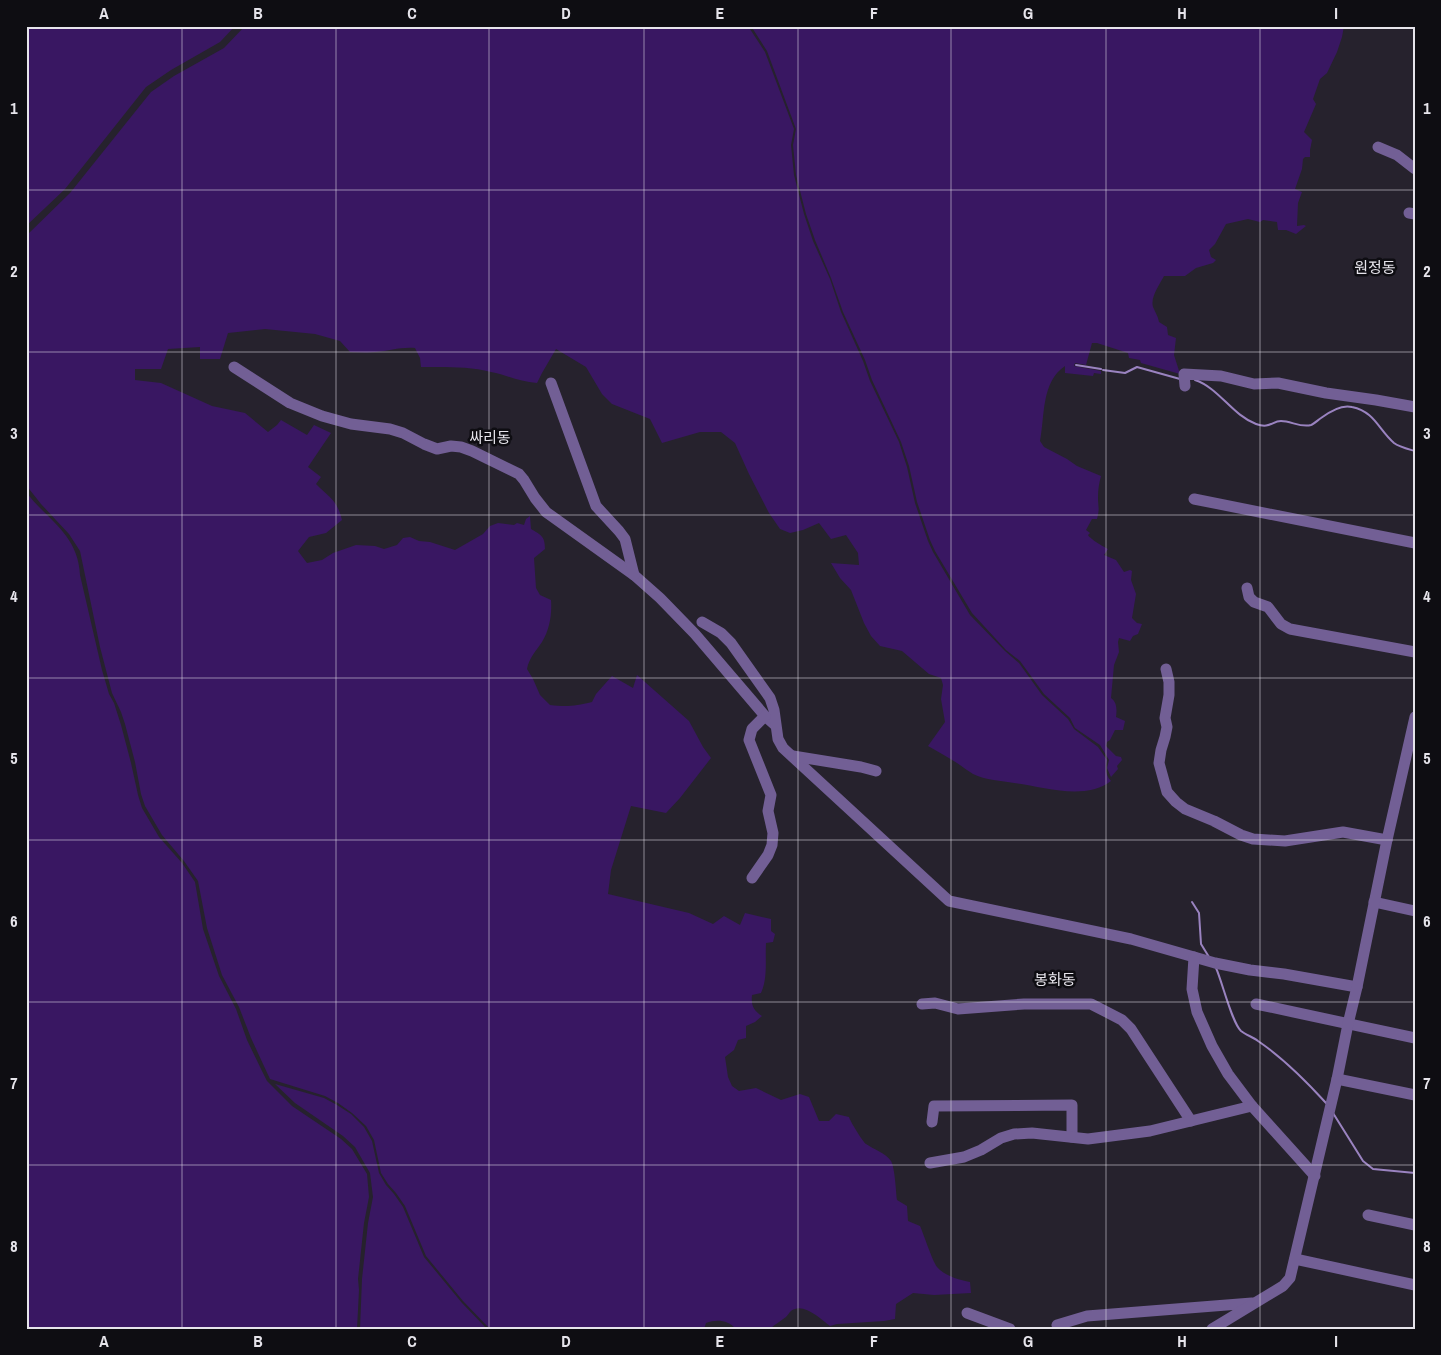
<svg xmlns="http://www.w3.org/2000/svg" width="1441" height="1355" viewBox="0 0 1441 1355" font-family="'Archivo Narrow','Noto Sans KR',sans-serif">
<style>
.green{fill:#391762}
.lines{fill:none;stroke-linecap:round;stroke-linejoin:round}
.stream{stroke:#9a83c0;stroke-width:2}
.minor{stroke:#725f95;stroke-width:11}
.grid{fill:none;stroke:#e6e4eb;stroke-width:1;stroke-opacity:0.55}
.labels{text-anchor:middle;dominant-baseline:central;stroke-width:5;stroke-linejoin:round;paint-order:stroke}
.quarter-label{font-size:15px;fill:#e6e4eb;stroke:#0e0d12}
.neatline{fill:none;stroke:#e6e4eb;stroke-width:2}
.grid-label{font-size:16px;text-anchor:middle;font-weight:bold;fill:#e6e4eb}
</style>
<rect width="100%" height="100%" fill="#26222d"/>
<g class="green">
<path d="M26,26H235L220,42L171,70L146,87L65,189L26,226Z"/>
<path d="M245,26H748L765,52L794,129L791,145L794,175L804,214L813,241L830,279L841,312L863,361L870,381L899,442L907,467L915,503L928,541L933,552L970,615L1005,651L1019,663L1042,695L1068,719L1074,729L1098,747L1107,760C1105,767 1105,775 1111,781C1085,801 1044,787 1014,783C1002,781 985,780 973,774C968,771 963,767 957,763C948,757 938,752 928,746L945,722L941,699L943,685L941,678L929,674L902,651L880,646L871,636L864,623L851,590L840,578L831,563L859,565L858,553L846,535L831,539L819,523L803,530L790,533L780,529L769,513L749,474L735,443L721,432H700L662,443L650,419L612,404L602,394L586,367L556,349L542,373L537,383C520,382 507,375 491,372C468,366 444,367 421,367L420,358L415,348C399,347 390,351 375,352C367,353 358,352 350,352L340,341L315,334L265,329L228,333L220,359H200V347L168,349L161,369H135V380L161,383L212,406L245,413L268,432L277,425L281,420L307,435L314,425L331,433L308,467L321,477L316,484C330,498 337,500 342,520L326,533L309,537L298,551L307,563L322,560L333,553L356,545L375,546L384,549L397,545L403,538L410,537L419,541L430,542L455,550L483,534L490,526L498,523L514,525L517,523L524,525L526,519L530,516L531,529C541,535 545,536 545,549L534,558L536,588L540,595L551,600C552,614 550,629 542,642C536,651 529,658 527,669L533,679L540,695L550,705C567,707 575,706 592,702L596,694L612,676L633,688L637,675L689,721L703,747L711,758L680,798L666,813L631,806L611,870L608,894L689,913L713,924L724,916L740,925L745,913L771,919V931L775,934L773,942L766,943C765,959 768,978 761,993L752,995C751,1005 753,1010 762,1016L755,1022L746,1026V1038L738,1040L734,1050L725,1057L728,1077L732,1086L739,1091L756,1088L781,1100L800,1094L809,1097L819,1121H829L836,1114L849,1117C850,1121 863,1142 866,1144C873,1149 886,1153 891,1161C895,1168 896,1192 897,1200L907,1206L908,1221L920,1226C924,1235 932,1260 937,1267C945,1276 959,1280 970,1282L971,1293L934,1295L913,1293L896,1304L895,1319L884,1321L837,1324L830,1326C822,1320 806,1305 795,1309C790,1310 789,1314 786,1317C781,1321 775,1324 770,1329H736C728,1320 717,1319 706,1323L704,1329H490L463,1301L426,1256L405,1206L396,1193L388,1184L381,1173L374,1140L366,1126L352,1113L338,1103L325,1096L270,1079L251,1038L239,1007L222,975L207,928L198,881L184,861L162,835L145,806L141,794L135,762L125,724L121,712L112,693L100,647L80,551L69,534L41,504L26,485V236L70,193L151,92L174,76L224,48Z"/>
<path d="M751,26H1344L1342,37L1337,52L1327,73L1320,79L1313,99L1316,104L1304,132L1312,140L1310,150V157H1305L1303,159L1302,169L1295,189L1302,192L1298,203L1297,226L1304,225L1306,226L1296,234L1286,230H1278L1277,222L1263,220L1260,222L1248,219L1226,224L1215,244L1209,250L1211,257L1216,260L1213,263L1196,268L1185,276H1164C1160,284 1150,297 1153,307C1155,312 1158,316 1159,322L1167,327L1168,335L1176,338L1174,355L1180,374L1141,363L1140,360L1129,358L1128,353L1097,343H1092L1086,365L1075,363L1074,366L1101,371V374L1094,373L1093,376L1065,373V366C1041,382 1045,416 1040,441L1044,447L1067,459L1077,466L1101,476C1099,483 1098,490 1098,497C1098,507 1100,508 1097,519H1092L1086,530L1090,533L1088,535C1090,539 1104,547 1108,549L1104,555L1116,560L1124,572L1130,570L1132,571L1131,580L1136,594L1132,618L1137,623L1142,624L1138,634L1133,636L1130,641L1119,638L1118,642L1119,652L1114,665L1111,698C1117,702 1117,710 1116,717L1125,721L1123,730H1115L1110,740L1107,742L1106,746L1116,756L1121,757L1122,760L1117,766L1118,769L1111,777L1107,768L1109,760L1100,745L1075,728L1070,718L1044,694L1020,661L1006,650L972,613L935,551L930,540L917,502L909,466L901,442L872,380L865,360L843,312L831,278L815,240L806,214L796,175L793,145L796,129L767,51Z"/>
<path d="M26,492C48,521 78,534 80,575L102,670L109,694L114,703L121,725L131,763L138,795L142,808L159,837L182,863L195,882L203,929L219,976L236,1009L247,1040L261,1069L267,1081L292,1106L341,1139L352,1149L367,1174L369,1197L364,1223L358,1279L359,1290L357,1329H26Z"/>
<path d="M275,1084L324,1098L337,1105L351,1114L364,1127L372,1141L379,1173L386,1185L394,1194L403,1207L424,1257L462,1303L487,1329H360L362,1279L368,1223L373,1197L370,1173L355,1147L343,1136L295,1103Z"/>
</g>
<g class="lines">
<g class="stream">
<path d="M1076,365L1101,369"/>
<path d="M1103,370L1125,373L1137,367L1180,379"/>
<path d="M1195,380C1219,388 1232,415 1256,424C1270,429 1272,421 1281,421C1291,421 1301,428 1311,425C1314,424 1318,420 1321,418C1329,412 1341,404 1352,407C1375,412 1378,429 1394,443C1399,447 1408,449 1415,451"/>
<path d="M1192,902L1199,913L1201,944L1209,957"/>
<path d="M1216,968C1222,981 1232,1023 1241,1031C1246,1035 1253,1037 1258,1041C1283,1058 1306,1081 1326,1103"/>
<path d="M1333,1113L1363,1161L1373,1169L1415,1173"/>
</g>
<g class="minor">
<path d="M1378,147L1397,155L1415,169"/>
<path d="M1409,213L1415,214"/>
<path d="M234,367L290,403L322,416L351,424L390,429L403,433L424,444L437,449L451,446L461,447L472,451L519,474L524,480L535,498L546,512L634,575L660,598L695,634L765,716L775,725"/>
<path d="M551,383L596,506L619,531L625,539L634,575"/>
<path d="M1185,386L1184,374L1221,376L1254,384L1278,383L1326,393L1376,400L1415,407"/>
<path d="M1194,499L1415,543"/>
<path d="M1247,588L1249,597L1254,602L1268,607L1281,624L1290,629L1415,652"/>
<path d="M702,622L721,633L731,643L770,698L774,710L778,739L783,748L949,901L1131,939L1215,963L1250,970L1284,974L1357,987"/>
<path d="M1166,669L1169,682V695L1165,718L1167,727L1165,737L1161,750L1159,763L1167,792L1176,802L1185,809L1214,821L1241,835L1253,839L1285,841L1343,832L1387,840"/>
<path d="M793,756L861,767L876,771"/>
<path d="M752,878L768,855L772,845L773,833L768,811L771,795L749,740L752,729L765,716"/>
<path d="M1374,902L1415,911"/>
<path d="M1194,957L1192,989L1197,1012L1212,1046L1228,1074L1252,1106L1315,1176"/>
<path d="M922,1004L935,1003L958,1009L1024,1004H1091L1122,1020L1131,1029L1191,1121"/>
<path d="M1256,1004L1415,1038"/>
<path d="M1337,1079L1415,1095"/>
<path d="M932,1122L934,1106L1072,1105V1137"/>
<path d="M930,1163L964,1157L981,1150L1001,1138L1014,1134L1032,1133L1088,1139L1150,1131L1252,1106"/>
<path d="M1368,1215L1415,1225"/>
<path d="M1295,1259L1415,1285"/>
<path d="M967,1313L1010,1329"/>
<path d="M1057,1325L1087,1316L1252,1303"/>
<path d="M1212,1329L1283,1286L1290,1278L1337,1079L1348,1024L1357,987L1387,840L1415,717"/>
</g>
</g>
<path class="grid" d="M182,26V1329M336,26V1329M489,26V1329M644,26V1329M798,26V1329M951,26V1329M1106,26V1329M1260,26V1329M26,190H1415M26,352H1415M26,515H1415M26,678H1415M26,840H1415M26,1002H1415M26,1165H1415"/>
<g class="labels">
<g class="quarter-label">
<text x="1375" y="267">원정동</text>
<text x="490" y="437">싸리동</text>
<text x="1055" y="979">봉화동</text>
</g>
</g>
<rect width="1441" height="1355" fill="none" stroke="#0e0d12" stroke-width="55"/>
<rect x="28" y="28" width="1386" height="1300" class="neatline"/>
<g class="grid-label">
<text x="104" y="19">A</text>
<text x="258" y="19">B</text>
<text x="412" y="19">C</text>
<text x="566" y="19">D</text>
<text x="720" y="19">E</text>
<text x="874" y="19">F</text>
<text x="1028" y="19">G</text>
<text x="1182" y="19">H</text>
<text x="1336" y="19">I</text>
<text x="14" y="114">1</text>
<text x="1427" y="114">1</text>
<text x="14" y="277">2</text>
<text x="1427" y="277">2</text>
<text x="14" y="439">3</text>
<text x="1427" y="439">3</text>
<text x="14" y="602">4</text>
<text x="1427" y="602">4</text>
<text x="14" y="764">5</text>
<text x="1427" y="764">5</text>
<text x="14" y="927">6</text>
<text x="1427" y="927">6</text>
<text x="14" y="1089">7</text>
<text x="1427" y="1089">7</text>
<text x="14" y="1252">8</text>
<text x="1427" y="1252">8</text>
<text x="104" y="1347">A</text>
<text x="258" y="1347">B</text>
<text x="412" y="1347">C</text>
<text x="566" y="1347">D</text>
<text x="720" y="1347">E</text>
<text x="874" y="1347">F</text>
<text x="1028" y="1347">G</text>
<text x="1182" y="1347">H</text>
<text x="1336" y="1347">I</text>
</g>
</svg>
